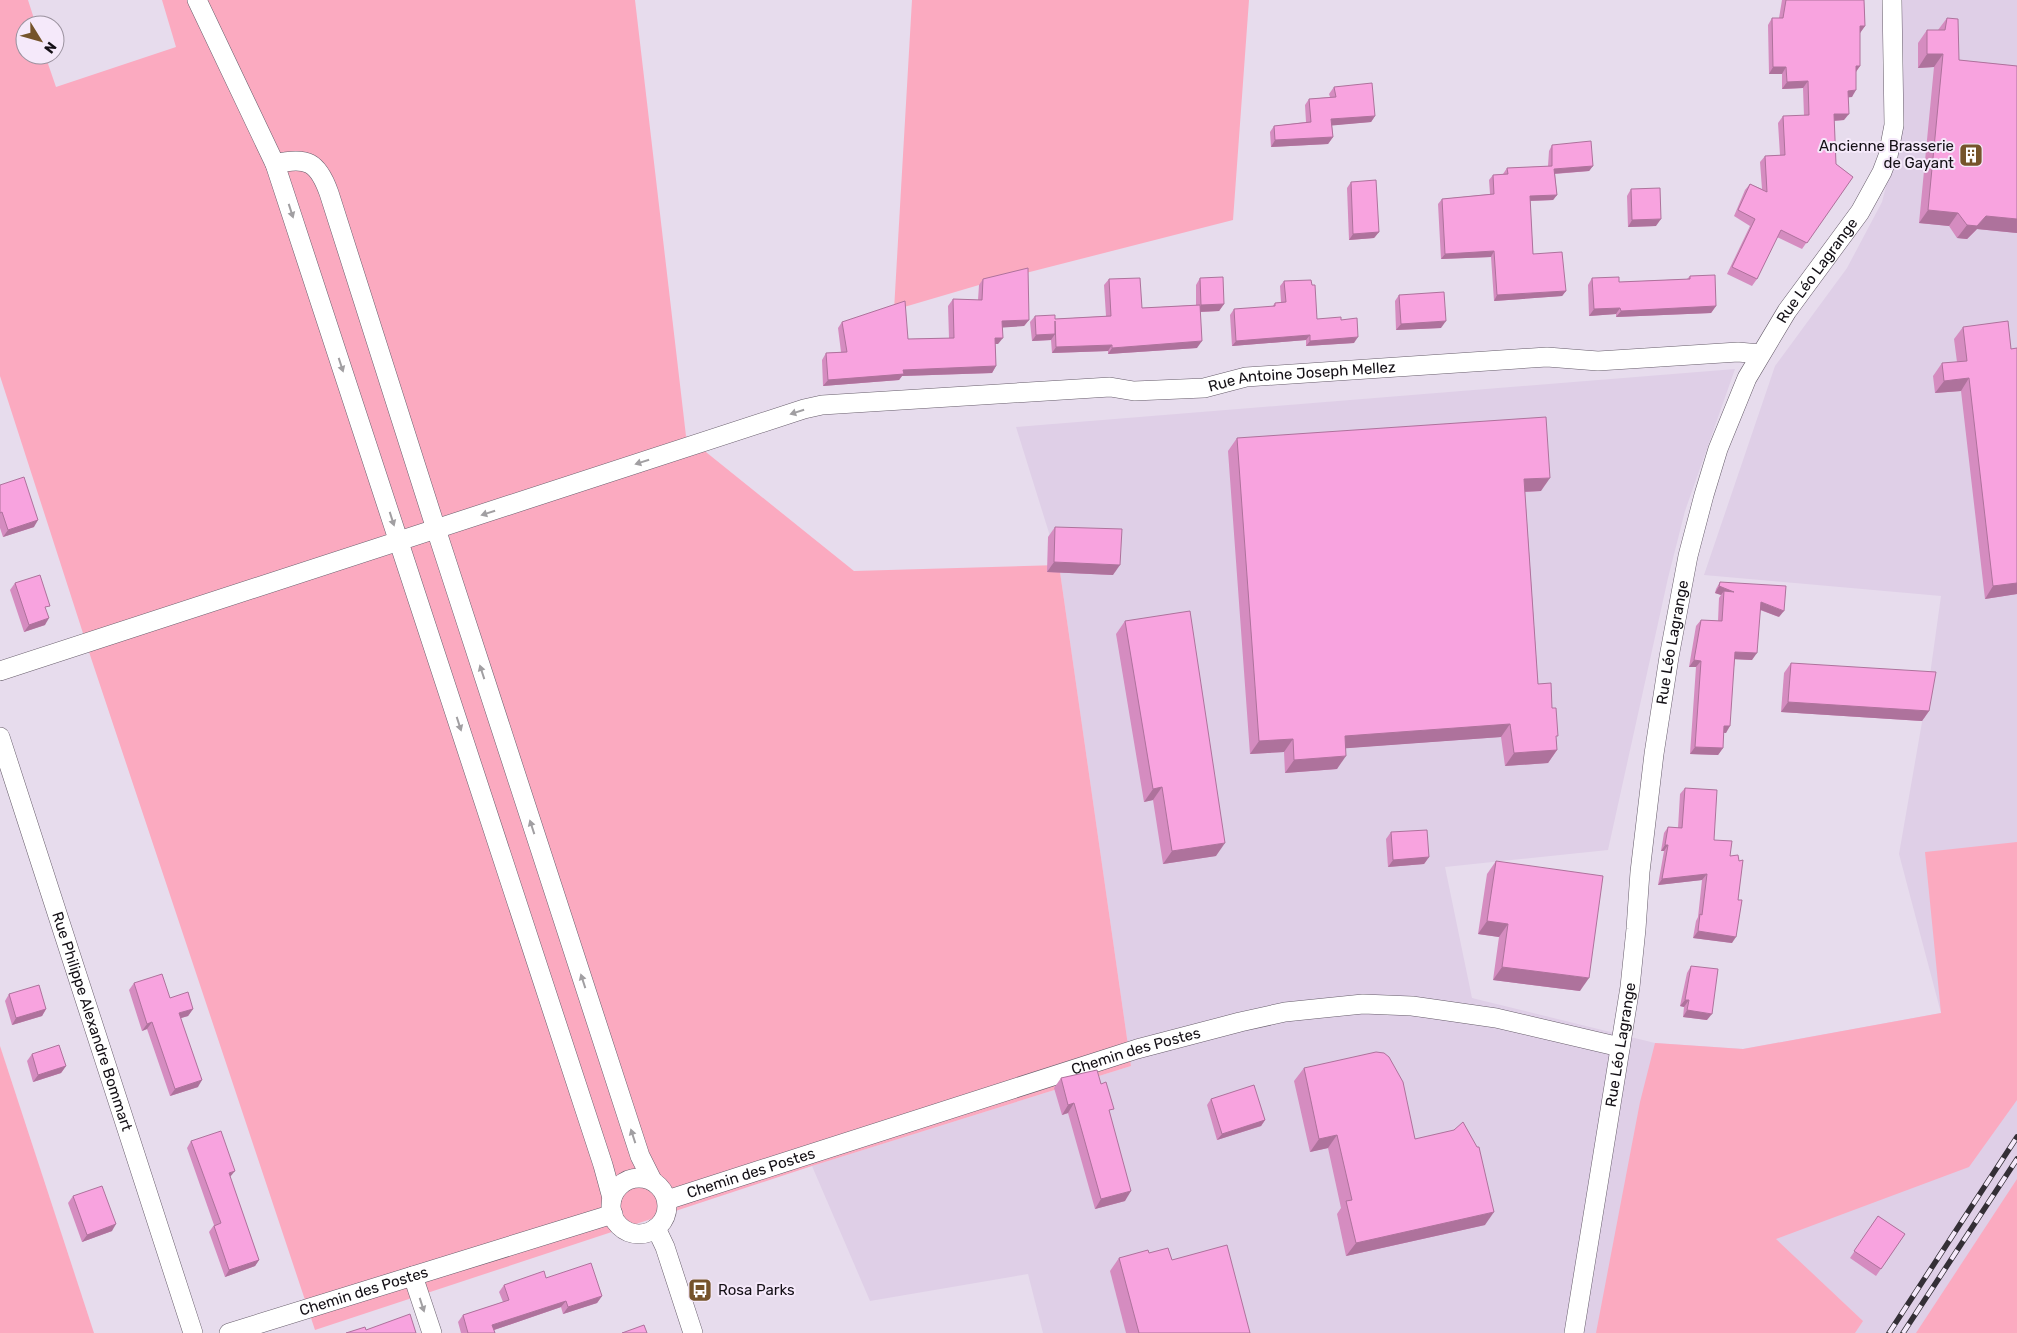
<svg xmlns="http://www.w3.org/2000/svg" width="2017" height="1333" viewBox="0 0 2017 1333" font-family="Rubik,sans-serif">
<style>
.built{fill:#dfcfe7}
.green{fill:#fbaac0}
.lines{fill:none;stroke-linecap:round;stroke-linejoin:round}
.minor-casing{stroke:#675d6b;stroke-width:20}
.minor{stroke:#fff;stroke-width:19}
.rail-casing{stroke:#342f36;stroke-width:5.5}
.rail{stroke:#f5e9fa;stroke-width:4;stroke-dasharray:11;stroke-linecap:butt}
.wall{fill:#d58cc0}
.shaded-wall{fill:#ae729c}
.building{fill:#f8a3df;stroke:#ae729c}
.oneway{fill:#a19fa2}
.labels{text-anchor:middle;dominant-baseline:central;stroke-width:4;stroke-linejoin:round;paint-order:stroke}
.poi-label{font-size:15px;fill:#141016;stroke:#f5e9fa;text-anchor:end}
.street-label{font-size:15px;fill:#141016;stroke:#f5e9fa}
</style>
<rect width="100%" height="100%" fill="#e7dced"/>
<path class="built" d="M1902,0H2017V1333H1043L1028,1274L870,1301L812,1166L1131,1066L1059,565L1016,427L1735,369L1685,511L1668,578L1608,850L1445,867L1472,998L1655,1043L1743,1049L1941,1013L1899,854L1929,682L1941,596L1704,575L1775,366L1847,268L1882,202L1900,132Z"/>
<g class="green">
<path d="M0,0H28L36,25H25V55H45L56,87L176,47L162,0H635L686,436L854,571L1059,565L1131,1066L812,1166L315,1330L91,658L0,376Z"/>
<path d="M912,0H1249L1233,220L979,285L894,310Z"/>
<path d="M2017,842V1100L1969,1167L1776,1239L1863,1321L1855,1333H1596L1640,1102L1655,1043L1743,1049L1941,1013L1925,852Z"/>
<path d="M0,1046L94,1333H0Z"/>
<path d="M2017,1179V1333H1916Z"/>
</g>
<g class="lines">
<g class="minor-casing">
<g id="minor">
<path d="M197,0L275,164L603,1165L612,1198"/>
<path d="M275,164C307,156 318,162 329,193L436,529L640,1156L652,1180"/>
<path id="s1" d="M0,671L804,409L822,405L1110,387L1134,391L1204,388L1246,377L1547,357L1598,361L1738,352L1760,354"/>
<path id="s2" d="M0,737L193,1333"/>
<circle cx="639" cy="1206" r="28"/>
<path id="s3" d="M667,1200L1137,1049L1240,1022L1285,1012L1363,1004L1412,1006L1496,1018L1620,1047"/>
<path d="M656,1228L665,1247L693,1333"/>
<path d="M413,1276L432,1333"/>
<path id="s4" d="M229,1333L613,1214"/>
<path id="s5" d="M1574,1333L1630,987L1636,929L1640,872L1654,754L1669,657L1688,556L1704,495L1718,449L1747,378L1787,311L1860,212L1882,172L1888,156L1894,125L1892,0"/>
</g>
</g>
<use href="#minor" class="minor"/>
<g class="rail-casing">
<g id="rail">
<path d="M1889,1333L2017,1137"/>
<path d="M1903,1333L2017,1159"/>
</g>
</g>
<use href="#rail" class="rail"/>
</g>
<g class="wall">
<path d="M1782,0H1864L1865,26L1860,33V66L1856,72L1852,97H1848L1844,120L1834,121L1836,164L1853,177L1802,249L1777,237L1757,279L1752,286L1727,274L1750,226L1734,216L1745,190L1750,184L1762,189L1760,162L1765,156L1780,155L1778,123L1783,116H1804L1803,88L1782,89V74H1769L1768,25L1772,18H1779Z"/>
<path d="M1947,18L1959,60L2017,66V233L1977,229L1967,239L1957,238L1949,226L1919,223L1934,67L1918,68V43L1927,30H1938Z"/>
<path d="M1334,87L1375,116L1371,122L1332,125L1333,137L1328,144L1271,147L1270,132L1274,126L1306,122L1305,105L1309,99L1330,97L1329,94Z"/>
<path d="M1552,145L1593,166L1589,171L1555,174L1557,195L1553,200L1530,201L1533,254L1566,291L1562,296L1494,301L1491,257L1441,259L1438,204L1442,199L1490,194L1489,180L1493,175L1503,174L1507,168L1548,166L1549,151Z"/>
<path d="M1351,182L1379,232L1374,238L1349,240L1347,188Z"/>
<path d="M1631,189L1656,226L1628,227L1627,196Z"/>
<path d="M1690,276L1716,306L1711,313L1616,317V314L1589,316L1588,285L1592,278L1619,282L1687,279Z"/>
<path d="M1200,278L1224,304L1219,311L1200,312L1197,348L1108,354V351L1052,353L1051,340L1032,341L1030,322L1035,316L1055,319L1106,316L1104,285L1109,279L1142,308L1196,305V285Z"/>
<path d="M983,279L1029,320L1024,326L1002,327L998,344H995L996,366L992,373L902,376L899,380L823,386L822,360L826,353L841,352L838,328L842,322L908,339L949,338L948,306L953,299L978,300L979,285Z"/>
<path d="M1284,281L1317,319L1341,320L1354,343L1306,346V340L1232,346L1230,315L1234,309L1272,307L1275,303L1281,302L1280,286Z"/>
<path d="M1399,295L1441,328L1396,330L1395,301Z"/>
<path d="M1963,327L2011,349L2017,348V594L1985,599L1961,391L1935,393L1933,376L1942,363L1957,362L1954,339Z"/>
<path d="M1237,438L1541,491L1525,492L1538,684L1552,708L1556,739L1557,750L1548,763L1505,766L1501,737L1345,748L1337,769L1285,773L1284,752L1250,754L1228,451Z"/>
<path d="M0,485L34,527L3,537L0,528Z"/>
<path d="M1055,527L1113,575L1047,572L1048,537Z"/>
<path d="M1720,582L1779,617L1760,610L1752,660L1735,659L1726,733H1723V748L1718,755L1690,754L1696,667H1689L1696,626L1701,620L1718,621L1719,598L1721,595L1715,593L1716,589Z"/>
<path d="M15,583L46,610L45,625L24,632L10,590Z"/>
<path d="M1125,621L1216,856L1163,864L1153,800L1144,802L1116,634Z"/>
<path d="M1791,663L1929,711L1922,721L1781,712L1784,673Z"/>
<path d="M1685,788L1714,840L1730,856L1732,943L1693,938L1696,921L1698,917L1702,880L1658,885L1664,851H1661L1664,833L1668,827L1678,828L1680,794Z"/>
<path d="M1391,832L1429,857L1424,864L1388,867L1386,839Z"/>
<path d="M1496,861L1580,991L1493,980L1499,937L1478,934L1487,874Z"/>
<path d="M1691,966L1707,1020L1683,1017L1684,1007L1680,1006L1687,973Z"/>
<path d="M134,983L170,998L193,1009L188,1016L181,1018L198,1087L170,1096L147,1029L142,1031L129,990Z"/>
<path d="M9,994L46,1009L42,1016L12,1025L5,1001Z"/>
<path d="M32,1054L66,1066L61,1073L33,1082L27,1061Z"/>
<path d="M1304,1068L1415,1139L1485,1225L1346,1256L1337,1214L1341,1208L1328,1148L1310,1152L1294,1081Z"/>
<path d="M1061,1078L1125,1201L1095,1209L1068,1113L1062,1115L1054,1088Z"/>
<path d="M1211,1099L1265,1120L1261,1126L1217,1140L1207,1105Z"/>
<path d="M191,1141L230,1177L259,1260L255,1266L225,1277L209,1232L214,1225L187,1148Z"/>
<path d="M73,1196L112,1231L82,1242L68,1203Z"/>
<path d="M1878,1216L1905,1234L1876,1276L1850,1258Z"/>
<path d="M1149,1253L1172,1260L1250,1333H1126L1110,1271L1119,1258Z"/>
<path d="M546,1278L602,1296L597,1303L563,1314L561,1307L494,1330L495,1333H461L458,1322L463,1315L503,1302L499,1292L504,1285Z"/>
</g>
<g class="shaded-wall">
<path d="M1860,26H1865L1860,33Z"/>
<path d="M1927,54H1943L1934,67L1918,68Z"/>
<path d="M1856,66H1860L1855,73Z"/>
<path d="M1773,67H1786L1782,74H1769Z"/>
<path d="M1808,81L1803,88L1782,89L1787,82Z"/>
<path d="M1856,90L1852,97L1843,98L1848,91Z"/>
<path d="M1834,114H1849L1844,120L1829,121Z"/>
<path d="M1375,116L1371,122L1327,126L1331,119Z"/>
<path d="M1333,137L1328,144L1271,147L1275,140Z"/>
<path d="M1593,166L1589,171L1550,174L1554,169Z"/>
<path d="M1557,195L1553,200L1526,201L1530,196Z"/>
<path d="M1928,210L1958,213L1949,226L1919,223Z"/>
<path d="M1986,216L2017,219V233L1977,229L1967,239L1957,238L1967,225Z"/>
<path d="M1661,219L1656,226L1628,227L1632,220Z"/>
<path d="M1379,232L1374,238L1349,240L1353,234Z"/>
<path d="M1494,251L1491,257L1441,259L1445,254Z"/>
<path d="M1566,291L1562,296L1494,301L1497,295Z"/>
<path d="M1224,304L1219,311L1197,312L1201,305Z"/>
<path d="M1716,306L1711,313L1616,317L1621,311Z"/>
<path d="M1620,308L1616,314L1589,316L1594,309Z"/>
<path d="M1029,320L1024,326L997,328L1002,321Z"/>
<path d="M1446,321L1441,328L1396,330L1401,324Z"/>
<path d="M1055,334L1051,340L1032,341L1036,335Z"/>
<path d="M1310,335L1306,340L1232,346L1236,341Z"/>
<path d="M1358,337L1354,343L1306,346L1310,341Z"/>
<path d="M995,338H1003L998,344H990Z"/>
<path d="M1202,341L1197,348L1108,354L1112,348Z"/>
<path d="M1112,345L1108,351L1052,353L1056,347Z"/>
<path d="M996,366L992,373L902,376L899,380L823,386L828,380L903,370Z"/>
<path d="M1969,378L1961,391L1935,393L1944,381Z"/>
<path d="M1550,478L1541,491L1515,492L1524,479Z"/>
<path d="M38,520L34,527L3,537L8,530Z"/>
<path d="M1054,562L1120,565L1113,575L1047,572Z"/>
<path d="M2017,583V594L1985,599L1993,586Z"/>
<path d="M1719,586L1734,592L1724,591L1721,595L1715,593Z"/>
<path d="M1761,602L1784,611L1779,617L1756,608Z"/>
<path d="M49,618L45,625L24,632L29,625Z"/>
<path d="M1735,652L1757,653L1752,660L1730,659Z"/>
<path d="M1694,660L1701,661L1696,667H1689Z"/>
<path d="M1788,702L1929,711L1922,721L1781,712Z"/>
<path d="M1510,724L1501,737L1336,749L1345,736Z"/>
<path d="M1724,726H1730L1726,733L1719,732Z"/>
<path d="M1293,739L1284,752L1250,754L1259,741Z"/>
<path d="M1695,747L1723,748L1718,755L1690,754Z"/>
<path d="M1557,750L1548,763L1505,766L1514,753Z"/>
<path d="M1346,756L1337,769L1285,773L1294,760Z"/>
<path d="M1162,787L1153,800L1144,802L1153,789Z"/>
<path d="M1225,843L1216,856L1163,864L1172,851Z"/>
<path d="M1665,845H1668L1664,851H1661Z"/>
<path d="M1429,857L1424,864L1388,867L1393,860Z"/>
<path d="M1707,874L1702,880L1658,885L1662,879Z"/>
<path d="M1487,921L1508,924L1499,937L1478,934Z"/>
<path d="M1698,931L1736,937L1732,943L1693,938Z"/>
<path d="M1502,967L1589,978L1580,991L1493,980Z"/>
<path d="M1685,1000H1689L1684,1007L1680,1006Z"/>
<path d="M46,1009L42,1016L12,1025L16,1018Z"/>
<path d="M193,1009L188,1016L174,1020L179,1013Z"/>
<path d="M1687,1010L1712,1014L1707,1020L1683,1017Z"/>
<path d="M152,1022L147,1029L142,1031L147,1024Z"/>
<path d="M66,1066L61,1073L33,1082L38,1075Z"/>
<path d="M202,1080L198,1087L170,1096L175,1089Z"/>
<path d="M1074,1103L1068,1113L1062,1115L1068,1105Z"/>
<path d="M1265,1120L1261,1126L1217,1140L1222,1134Z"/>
<path d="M1337,1135L1328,1148L1310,1152L1319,1139Z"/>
<path d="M235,1171L230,1177L229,1173Z"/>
<path d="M1131,1191L1125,1201L1095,1209L1101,1199Z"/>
<path d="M1494,1212L1485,1225L1346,1256L1356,1243Z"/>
<path d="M116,1224L112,1231L82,1242L87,1235Z"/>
<path d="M259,1260L255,1266L225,1277L229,1270Z"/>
<path d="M602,1296L597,1303L563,1314L568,1307Z"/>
<path d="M566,1301L561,1307L488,1332L492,1325Z"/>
</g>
<g class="building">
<path d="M1786,0H1864L1865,26H1860V66H1856V90L1848,91L1849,114H1834L1836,164L1853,177L1807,243L1781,230L1757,279L1732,267L1755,219L1738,210L1750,184L1767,192L1765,156L1785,155L1783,116L1809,115L1808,81L1787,82L1786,67H1773L1772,18H1783Z"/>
<path d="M1947,18L1958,19L1959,60L2017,66V219L1986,216L1977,226L1967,225L1958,213L1928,210L1943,54H1927V30H1945Z"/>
<path d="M1372,83L1375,116L1331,119L1333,137L1275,140L1274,126L1311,122L1309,99L1336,97L1334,87Z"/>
<path d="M1591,141L1593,166L1554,169L1557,195L1530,196L1533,254L1562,252L1566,291L1497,295L1494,251L1445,254L1442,199L1494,194L1493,175L1508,174L1507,168L1552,166V145Z"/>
<path d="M1376,180L1379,232L1353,234L1351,182Z"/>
<path d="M1660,188L1661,219L1632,220L1631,189Z"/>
<path d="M1028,268L1029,320L1002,321L1003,338H995L996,366L903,370L904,374L828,380L826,353L847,352L842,322L905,301L908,339L954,338L953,299L982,300L983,279Z"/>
<path d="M1715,275L1716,306L1621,311L1620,308L1594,309L1592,278L1619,277V282L1690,279V276Z"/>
<path d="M1223,277L1224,304L1201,305L1200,278Z"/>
<path d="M1140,278L1142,308L1200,305L1202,341L1112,348V345L1056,347L1055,321V334L1036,335L1035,316L1055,315V319L1111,316L1109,279Z"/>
<path d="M1311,280L1312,285H1315L1317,319L1341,317V320L1357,318L1358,337L1310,341V335L1236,341L1234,309L1275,306V303L1286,302L1284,281Z"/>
<path d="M1444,292L1446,321L1401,324L1399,295Z"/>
<path d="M2008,321L2011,349L2017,348V583L1993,586L1969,378L1944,381L1942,363L1967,361L1963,327Z"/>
<path d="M1546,417L1550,478L1524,479L1538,684L1551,683L1552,708H1556L1558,736H1556L1557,750L1514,753L1510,724L1345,736L1346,756L1294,760L1293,739L1259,741L1237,438Z"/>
<path d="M24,477L38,520L8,530L2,512L0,513V485Z"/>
<path d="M1055,527L1122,529L1120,565L1054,562Z"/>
<path d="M40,575L50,606L45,607L49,618L29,625L15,583Z"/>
<path d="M1720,582L1786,586L1784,611L1761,602L1757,653L1735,652L1730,726H1724L1723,748L1695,747L1701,661L1694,660L1701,620L1722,621L1724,591L1734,592L1719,586Z"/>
<path d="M1190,611L1225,843L1172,851L1162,787L1153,789L1125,621Z"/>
<path d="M1791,663L1936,672L1929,711L1788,702Z"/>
<path d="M1685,788L1717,790L1714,840L1732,841L1730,856L1738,855L1739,861L1743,860L1738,900H1742L1736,937L1698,931L1700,914L1702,915L1707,874L1662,879L1668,845H1665L1668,827L1682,828Z"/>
<path d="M1427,830L1429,857L1393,860L1391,832Z"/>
<path d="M1496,861L1603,876L1589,978L1502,967L1508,924L1487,921Z"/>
<path d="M1691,966L1718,969L1712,1014L1687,1010L1689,1000H1685Z"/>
<path d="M162,974L170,998L188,992L193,1009L179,1013L202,1080L175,1089L152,1022L147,1024L134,983Z"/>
<path d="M39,985L46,1009L16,1018L9,994Z"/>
<path d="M59,1045L66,1066L38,1075L32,1054Z"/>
<path d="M1376,1052L1384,1053L1389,1057L1403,1082L1415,1139L1454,1130L1463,1122L1477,1147H1479L1494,1212L1356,1243L1346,1201L1352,1200L1337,1135L1319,1139L1304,1068Z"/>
<path d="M1097,1070L1101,1084L1106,1082L1114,1109L1109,1110L1131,1191L1101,1199L1074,1103L1068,1105L1061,1078Z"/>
<path d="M1254,1085L1265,1120L1222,1134L1211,1099Z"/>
<path d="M221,1131L235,1171L229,1173L259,1260L229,1270L214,1226L221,1223L191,1141Z"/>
<path d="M102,1186L116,1224L87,1235L73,1196Z"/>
<path d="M1878,1216L1905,1234L1881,1269L1854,1251Z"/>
<path d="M1227,1245L1250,1333H1139L1119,1258L1148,1250L1149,1253L1168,1248L1172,1260Z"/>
<path d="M591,1263L602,1296L568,1307L566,1301L492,1325L495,1333H468L463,1315L509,1300L504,1285L544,1271L546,1278Z"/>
<path d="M410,1314L416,1333H346L365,1327L366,1330Z"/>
<path d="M644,1325L647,1333H622Z"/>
</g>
<defs><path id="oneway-solid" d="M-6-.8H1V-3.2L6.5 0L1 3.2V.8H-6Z" transform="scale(1.25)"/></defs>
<g class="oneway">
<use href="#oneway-solid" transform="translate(291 211) rotate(72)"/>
<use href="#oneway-solid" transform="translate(341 365) rotate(72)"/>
<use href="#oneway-solid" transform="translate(797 412) rotate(162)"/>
<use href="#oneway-solid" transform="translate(642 462) rotate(162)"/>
<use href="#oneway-solid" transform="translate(488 513) rotate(162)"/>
<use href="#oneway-solid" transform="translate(392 519) rotate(72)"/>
<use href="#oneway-solid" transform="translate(482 672) rotate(-108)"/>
<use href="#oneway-solid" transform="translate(459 724) rotate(72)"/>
<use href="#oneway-solid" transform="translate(532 827) rotate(-108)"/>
<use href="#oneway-solid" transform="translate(583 981) rotate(-108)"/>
<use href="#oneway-solid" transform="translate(633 1136) rotate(-108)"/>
<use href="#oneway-solid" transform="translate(422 1305) rotate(72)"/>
</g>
<defs>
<g id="building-square" transform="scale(1.25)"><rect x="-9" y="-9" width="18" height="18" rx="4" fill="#75542b" stroke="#f5e9fa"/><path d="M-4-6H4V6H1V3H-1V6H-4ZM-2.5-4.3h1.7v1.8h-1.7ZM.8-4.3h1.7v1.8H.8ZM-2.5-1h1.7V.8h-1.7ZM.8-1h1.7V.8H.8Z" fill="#fff"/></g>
<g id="bus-square" transform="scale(1.25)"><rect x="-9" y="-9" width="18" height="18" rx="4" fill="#75542b" stroke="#f5e9fa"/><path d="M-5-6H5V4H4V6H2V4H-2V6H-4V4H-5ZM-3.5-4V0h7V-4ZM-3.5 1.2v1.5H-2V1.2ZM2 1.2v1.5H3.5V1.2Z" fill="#fff"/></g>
</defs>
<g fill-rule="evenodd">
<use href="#building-square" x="1971" y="155"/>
<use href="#bus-square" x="700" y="1290"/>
</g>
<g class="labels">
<g class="poi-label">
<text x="1954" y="146">Ancienne Brasserie<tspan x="1954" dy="17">de Gayant</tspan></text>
<text x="718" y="1290" text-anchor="start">Rosa Parks</text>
</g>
<g class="street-label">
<text stroke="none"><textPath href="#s5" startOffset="1102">Rue Léo Lagrange</textPath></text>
<text stroke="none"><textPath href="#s1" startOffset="1346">Rue Antoine Joseph Mellez</textPath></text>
<text stroke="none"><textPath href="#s5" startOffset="698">Rue Léo Lagrange</textPath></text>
<text stroke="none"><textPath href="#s2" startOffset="299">Rue Philippe Alexandre Bommart</textPath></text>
<text stroke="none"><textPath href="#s5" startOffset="292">Rue Léo Lagrange</textPath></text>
<text stroke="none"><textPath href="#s3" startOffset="492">Chemin des Postes</textPath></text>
<text stroke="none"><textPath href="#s3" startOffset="88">Chemin des Postes</textPath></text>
<text stroke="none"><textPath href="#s4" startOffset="141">Chemin des Postes</textPath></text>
</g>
</g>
<g transform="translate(40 40) rotate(127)"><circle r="24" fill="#f5e9fa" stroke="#9b929f"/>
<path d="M0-4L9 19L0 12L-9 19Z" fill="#75542b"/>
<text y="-8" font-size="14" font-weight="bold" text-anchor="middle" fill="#141016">N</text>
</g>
</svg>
